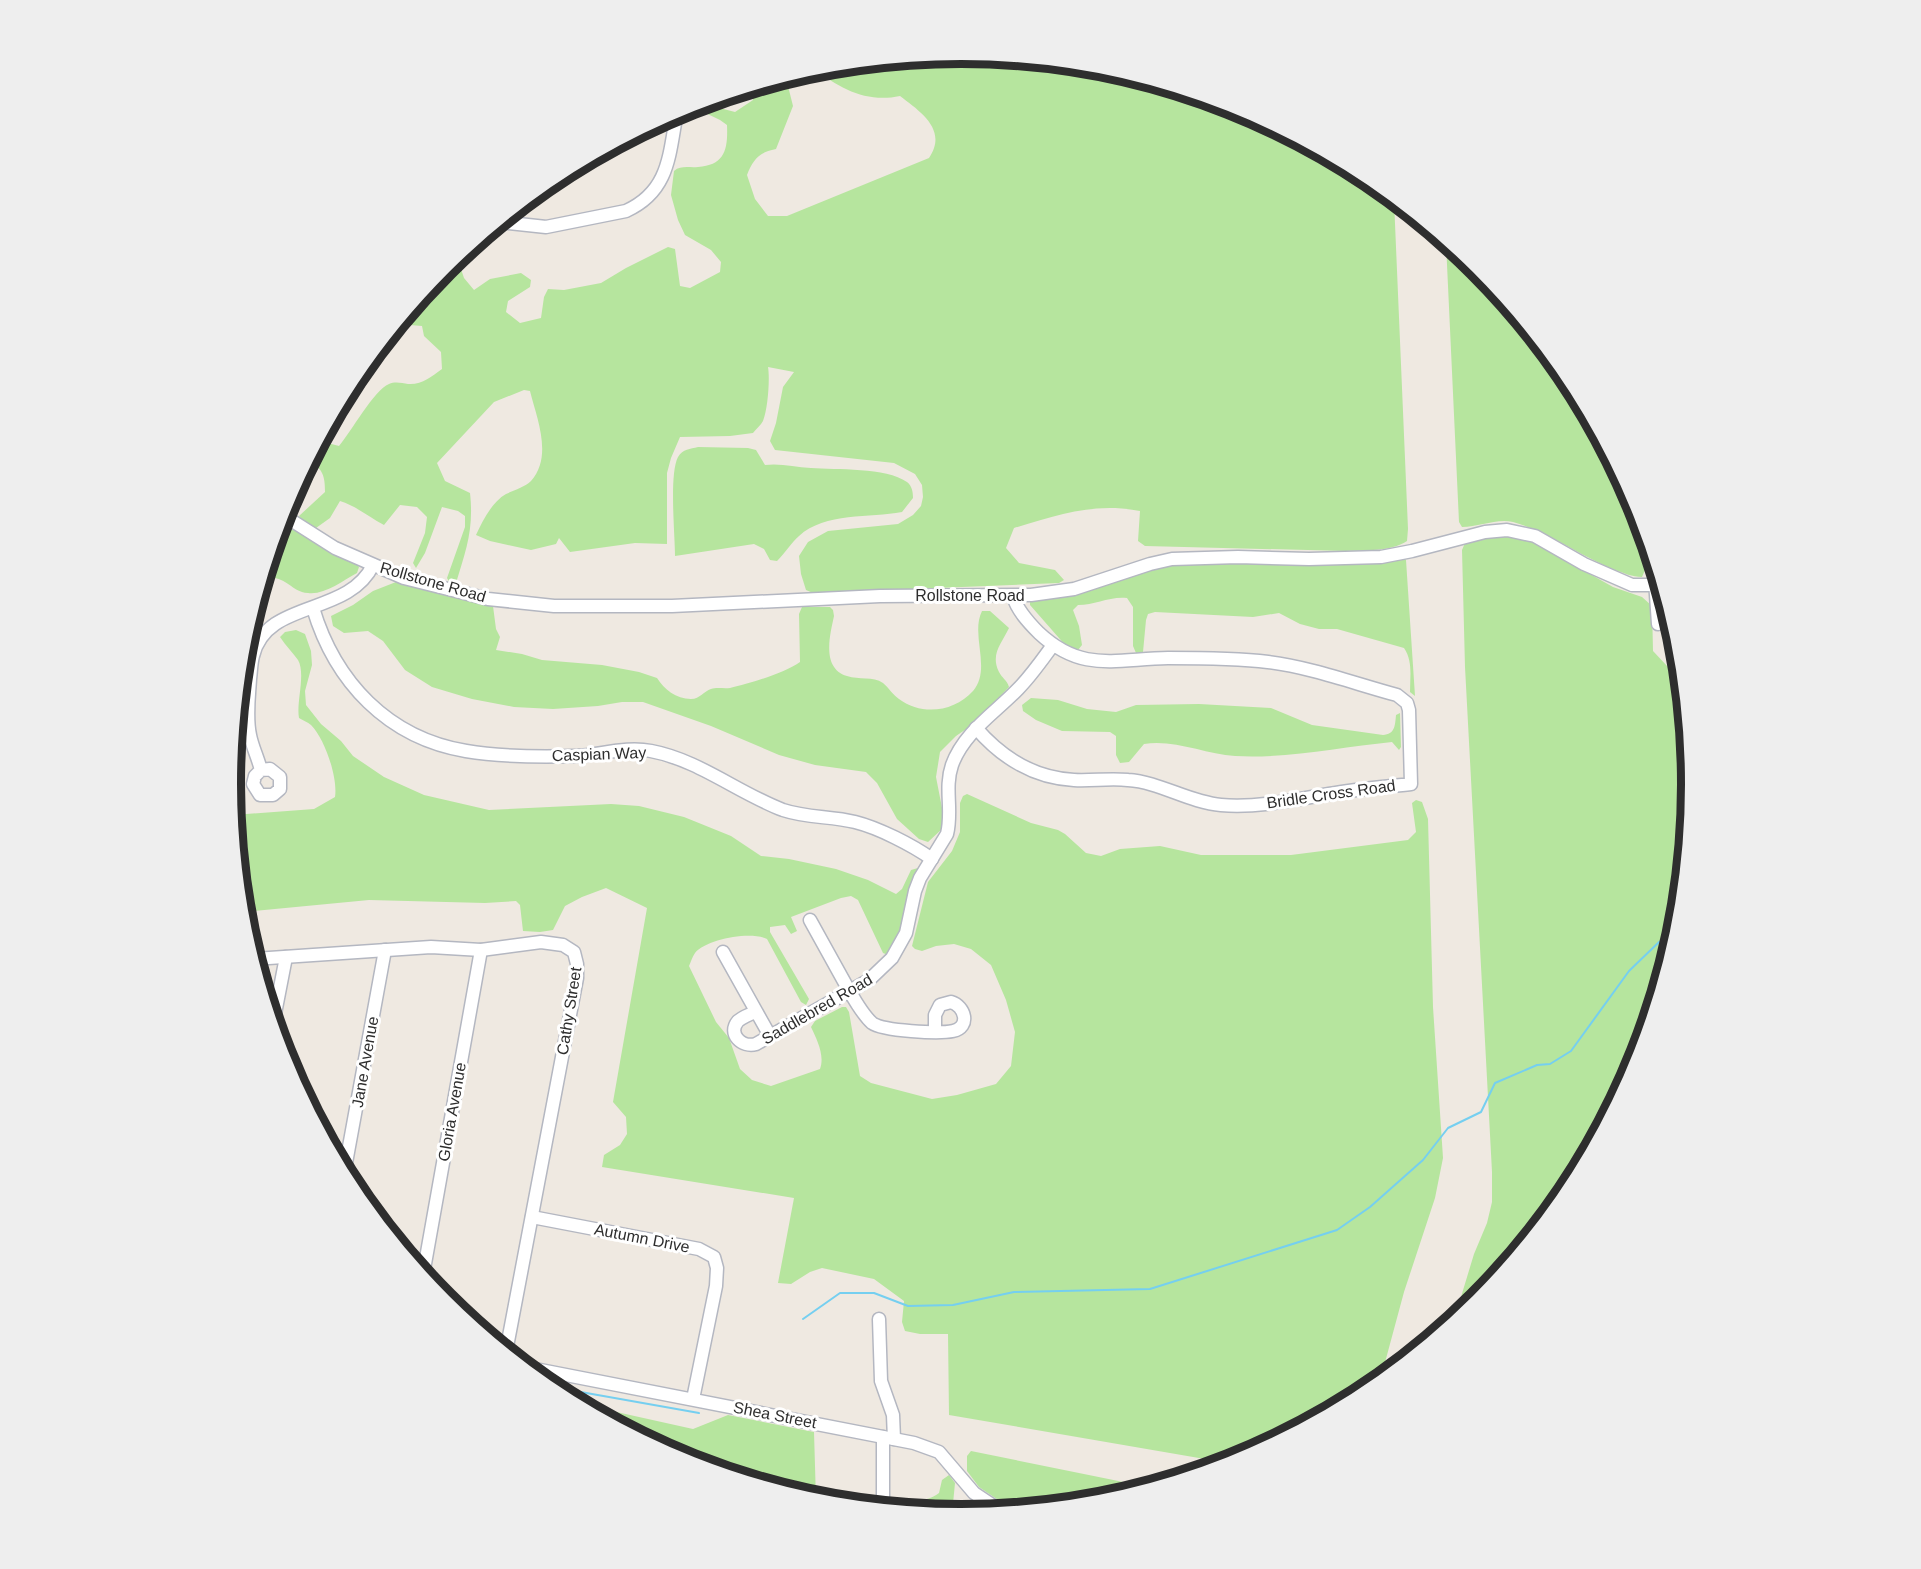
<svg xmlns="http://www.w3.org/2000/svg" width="1921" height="1569" viewBox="0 0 1921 1569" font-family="Arial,sans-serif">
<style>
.green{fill:#b6e59e}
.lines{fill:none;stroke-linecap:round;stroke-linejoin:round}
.stream{stroke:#75cff0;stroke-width:2}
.minor-casing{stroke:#b4b7c1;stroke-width:15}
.minor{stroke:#fff;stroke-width:12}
.labels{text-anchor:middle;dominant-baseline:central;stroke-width:6;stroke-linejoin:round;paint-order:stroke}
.street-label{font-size:16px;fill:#2e2e2e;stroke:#fff}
.rim{fill:none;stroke:#2e2e2e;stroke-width:8}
</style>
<rect width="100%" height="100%" fill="#efe9e1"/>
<g class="green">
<path d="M960,54L1103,68L1240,110L1367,177L1394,200L1408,529L1407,541C1390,552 1365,550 1346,551L1145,546L1138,541L1140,511C1094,502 1058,515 1014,528L1006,548L1019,563L1055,570L1064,580L1059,583L813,593L806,590L801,574L799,556L808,542L828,531L898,524L913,515L921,506L923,497L922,485L915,474L894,463L775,450L770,441L776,423L783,387L794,372L768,367C770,378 768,409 763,421C761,425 756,429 753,433L730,436L680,437L671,458L667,473V544L635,543L570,552L559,538L556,544L531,550L490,541L476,535C483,520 492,502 506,494C514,490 525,487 531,481C553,456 537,419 530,391L524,390L494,402L437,463L445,481L470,493C474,529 466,550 456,583L451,585L447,578L465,527V516L458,511L442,507L425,553L416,568L413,563L425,533L427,517L417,507L400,505L384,525C369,517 356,506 340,501L330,518L316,528L303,521L299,516L325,492C325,476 323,470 310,460L320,441L339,446C351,432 374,390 389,384C395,381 402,383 408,384C422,385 431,377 442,369L441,352L424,336L422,326L398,324L434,281L461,269L464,278L474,290L490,279L521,273L531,280L530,287L508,301L506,312L520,323L541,318L544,297L548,289L564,290L601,283L626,268L668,247L675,249L680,286L690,288L720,272L721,262L711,250L685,235L678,220L671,195L674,171C681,165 689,168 698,167C725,165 728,149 727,125L720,120L691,106L704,104L735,112L753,100V88L786,78L793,106L776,149C759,152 753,160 747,175L755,199L768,216H787L929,158C948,130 921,112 900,96C867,103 840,89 815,69Z"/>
<path d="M1446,243L1477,268L1568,379L1636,505L1645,570L1642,577C1632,577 1624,573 1615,570C1580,556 1549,532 1513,522C1497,518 1479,527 1462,527L1459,522Z"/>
<path d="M698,447L748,448L756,450L765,465C780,463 795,467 811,468C836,470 886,467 907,482C912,486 913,492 913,498L902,512C870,518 825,512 799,536C791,543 785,553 777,561L770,560L764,549L754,544L675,556C675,535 669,474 678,457C683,449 690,449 698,447Z"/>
<path d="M281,520L353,560L359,567L357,573C342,581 325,595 308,593C289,591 288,575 264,578Z"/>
<path d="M1497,535L1517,536L1535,543L1613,587L1642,597L1652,606L1653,651L1668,667L1675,696L1683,699L1691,785L1677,927L1635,1064L1568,1191L1477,1301L1454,1320L1474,1254L1487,1223L1492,1202V1172L1465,667L1462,550L1465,543Z"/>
<path d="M1403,557L1406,560L1415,696L1410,692C1410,677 1413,661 1404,648L1337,629H1319L1300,624L1279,613L1253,617L1155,612L1148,614L1146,620L1143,652L1136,653L1133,646V607L1127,598C1110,596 1095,605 1078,605L1073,610L1079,626L1082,645L1078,650L1066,646L1030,605V600L1151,565Z"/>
<path d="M396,582L493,606L496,629L500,637L496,650L522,654L542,660L602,665L639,672L657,678C664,689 676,699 691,699C700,699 704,691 711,689C717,687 724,689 730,688C750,683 783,674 800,662L799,614L802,607H830L833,610L834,616C830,635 821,668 847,676C859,680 873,676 883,683C889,688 893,695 899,699C922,716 954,712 973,691C992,669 970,635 982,611H990L1009,628C1002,643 990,654 999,672C1002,678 1007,680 1009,687L975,723L956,736L940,752L936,777L943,813L942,829L928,842L919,839L897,819L877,783L866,772L815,765L779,755L711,726L643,702H622L598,706L553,709L514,707L472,699L432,687L405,670L383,641L368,631L344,633L333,626L331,616L353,605L373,591Z"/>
<path d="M296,630L305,634L311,651L312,665L305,691L306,705L321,724L341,741L353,756L384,777L424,795L489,810L611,804L639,806L684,817L731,836L761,856L789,859L836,869L868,880L896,894L902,889L911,870L918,868L920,873L897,940L888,955L883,953L858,900L851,896L841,898L791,917L797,931L791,934L785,925L770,927V932L809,999L806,1005L801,1002L767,939C750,931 707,939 695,953C692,957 691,962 689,966L716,1022L729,1038L740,1069L752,1080L771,1086L820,1069C825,1055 817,1040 811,1027L815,1021L842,1007H846L849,1012L860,1076L871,1083L932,1099L957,1095L996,1084L1011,1066L1015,1032L1006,1000L991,965L971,949L954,944L936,946L922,951L915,949L912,946L928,882L952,851L960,832V803L963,796L967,794L1031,823L1058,830L1065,834L1086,853L1101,856L1120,849L1160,846L1201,855H1291L1408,840L1416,832L1412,803L1416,800L1422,802L1428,819L1433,1007L1443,1158L1435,1198L1404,1292L1380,1381L1366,1392L1240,1460L1228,1463L949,1415L948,1334H920L905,1331L902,1322L904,1301L874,1279L822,1268L810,1272L791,1284L778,1283L794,1198L602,1167L604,1155L620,1145L627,1134L626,1117L613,1102L647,908L606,888L582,897L565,906L553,930L540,932L523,931L520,905L516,901L485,903L369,900L243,912L233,815L314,809L335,797C338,778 325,739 311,725C308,722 302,720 299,718C296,702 306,674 298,660C293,653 286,646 280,637L285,632Z"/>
<path d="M1031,698L1058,700L1087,709L1116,712L1136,705L1199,704L1271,708L1312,725L1383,735C1395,734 1395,726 1396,715L1400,713L1401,747L1399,750L1392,742C1341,747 1286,759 1235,756C1205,754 1174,739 1144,744L1129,762L1120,763L1116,755V736L1110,732L1062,731L1036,720L1023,711L1022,705Z"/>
<path d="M576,1403L693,1429L728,1415L814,1432L816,1500L681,1459Z"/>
<path d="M971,1451L1148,1487L1103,1501L1013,1510L979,1487L967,1471V1456Z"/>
<path d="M949,1475L955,1483L952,1514L894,1508C909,1500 926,1503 939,1493L942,1480Z"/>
</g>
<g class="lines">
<g class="stream">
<path d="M803,1319L840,1293H874L908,1306L953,1305L1014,1292L1150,1289L1337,1230L1370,1207L1423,1160L1448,1128L1481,1112L1495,1083L1537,1065L1550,1064L1571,1051L1629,971L1659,942L1675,933"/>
<path d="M547,1386L699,1413"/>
</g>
<g class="minor-casing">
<g id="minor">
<path d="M500,222L546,227L626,211C670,191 669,154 677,112"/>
<path d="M283,515L335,548L404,578L488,599L554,606H672L880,596L1031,595L1074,589L1150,564L1172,559L1238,557L1309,559L1381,557L1412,551L1485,532L1507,530L1535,536L1584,564L1632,585H1656"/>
<path d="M1654,566L1658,624"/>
<path d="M313,608C335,682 388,738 466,751C501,757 539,757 575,756C600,755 626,746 651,751C699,760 738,793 783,810C807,818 831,816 855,822C879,828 912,845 932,859"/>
<path d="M976,728C1002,758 1033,778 1074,780C1092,781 1110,778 1128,780C1160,782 1188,802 1221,805C1257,808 1294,800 1329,794C1356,789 1384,787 1411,784L1409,710L1407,703L1397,695C1356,684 1310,667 1268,662C1235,658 1201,658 1168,658C1115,659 1082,673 1039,633C1028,622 1017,610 1013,596"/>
<path d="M261,770L270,769L280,777V789L273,795H260L253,784L255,776L261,770C258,758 252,746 250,735C246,717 249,697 250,679C251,672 251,663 253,656C266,599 348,617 373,565"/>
<path d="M810,920C822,942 834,963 846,985C853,997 861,1013 872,1023C883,1031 939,1034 953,1031C971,1027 965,1006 951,1002L940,1005L935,1015V1031"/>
<path d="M723,952L770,1036"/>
<path d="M254,959L431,947L481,950L541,942L563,945L574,952L577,964V978L506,1352"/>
<path d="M756,1012C750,1014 743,1017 738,1021C727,1034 742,1048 756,1044L869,980L892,958L906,933L915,891L920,878L947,834C953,811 944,788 952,765C964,732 995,713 1018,689C1031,676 1042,660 1053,645"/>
<path d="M273,1024L286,957"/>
<path d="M344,1174L385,950"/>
<path d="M532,1217L699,1249L714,1257L717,1268L716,1286L693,1399"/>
<path d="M423,1275L481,950"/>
<path d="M879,1319L881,1381L893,1415L894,1439"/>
<path d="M525,1367L914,1443L939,1452L974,1493L1001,1511"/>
<path d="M883,1507V1437"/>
</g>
</g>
<use href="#minor" class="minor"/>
</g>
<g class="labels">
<g class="street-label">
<text transform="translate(433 582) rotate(16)">Rollstone Road</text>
<text x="970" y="595">Rollstone Road</text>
<text transform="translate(599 754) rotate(-2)">Caspian Way</text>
<text transform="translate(1331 794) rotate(-8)">Bridle Cross Road</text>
<text transform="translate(817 1009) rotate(-30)">Saddlebred Road</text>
<text transform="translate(569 1011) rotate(-81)">Cathy Street</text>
<text transform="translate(365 1062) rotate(-80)">Jane Avenue</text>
<text transform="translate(452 1112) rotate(-80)">Gloria Avenue</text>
<text transform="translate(642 1238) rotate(11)">Autumn Drive</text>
<text transform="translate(775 1415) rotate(11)">Shea Street</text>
</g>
</g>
<path d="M0 0H1921V1569H0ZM241 784a720 720 0 1 1 1440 0a720 720 0 1 1-1440 0Z" fill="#eee" fill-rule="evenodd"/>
<path class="rim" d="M241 784a720 720 0 1 1 1440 0a720 720 0 1 1-1440 0Z"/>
</svg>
